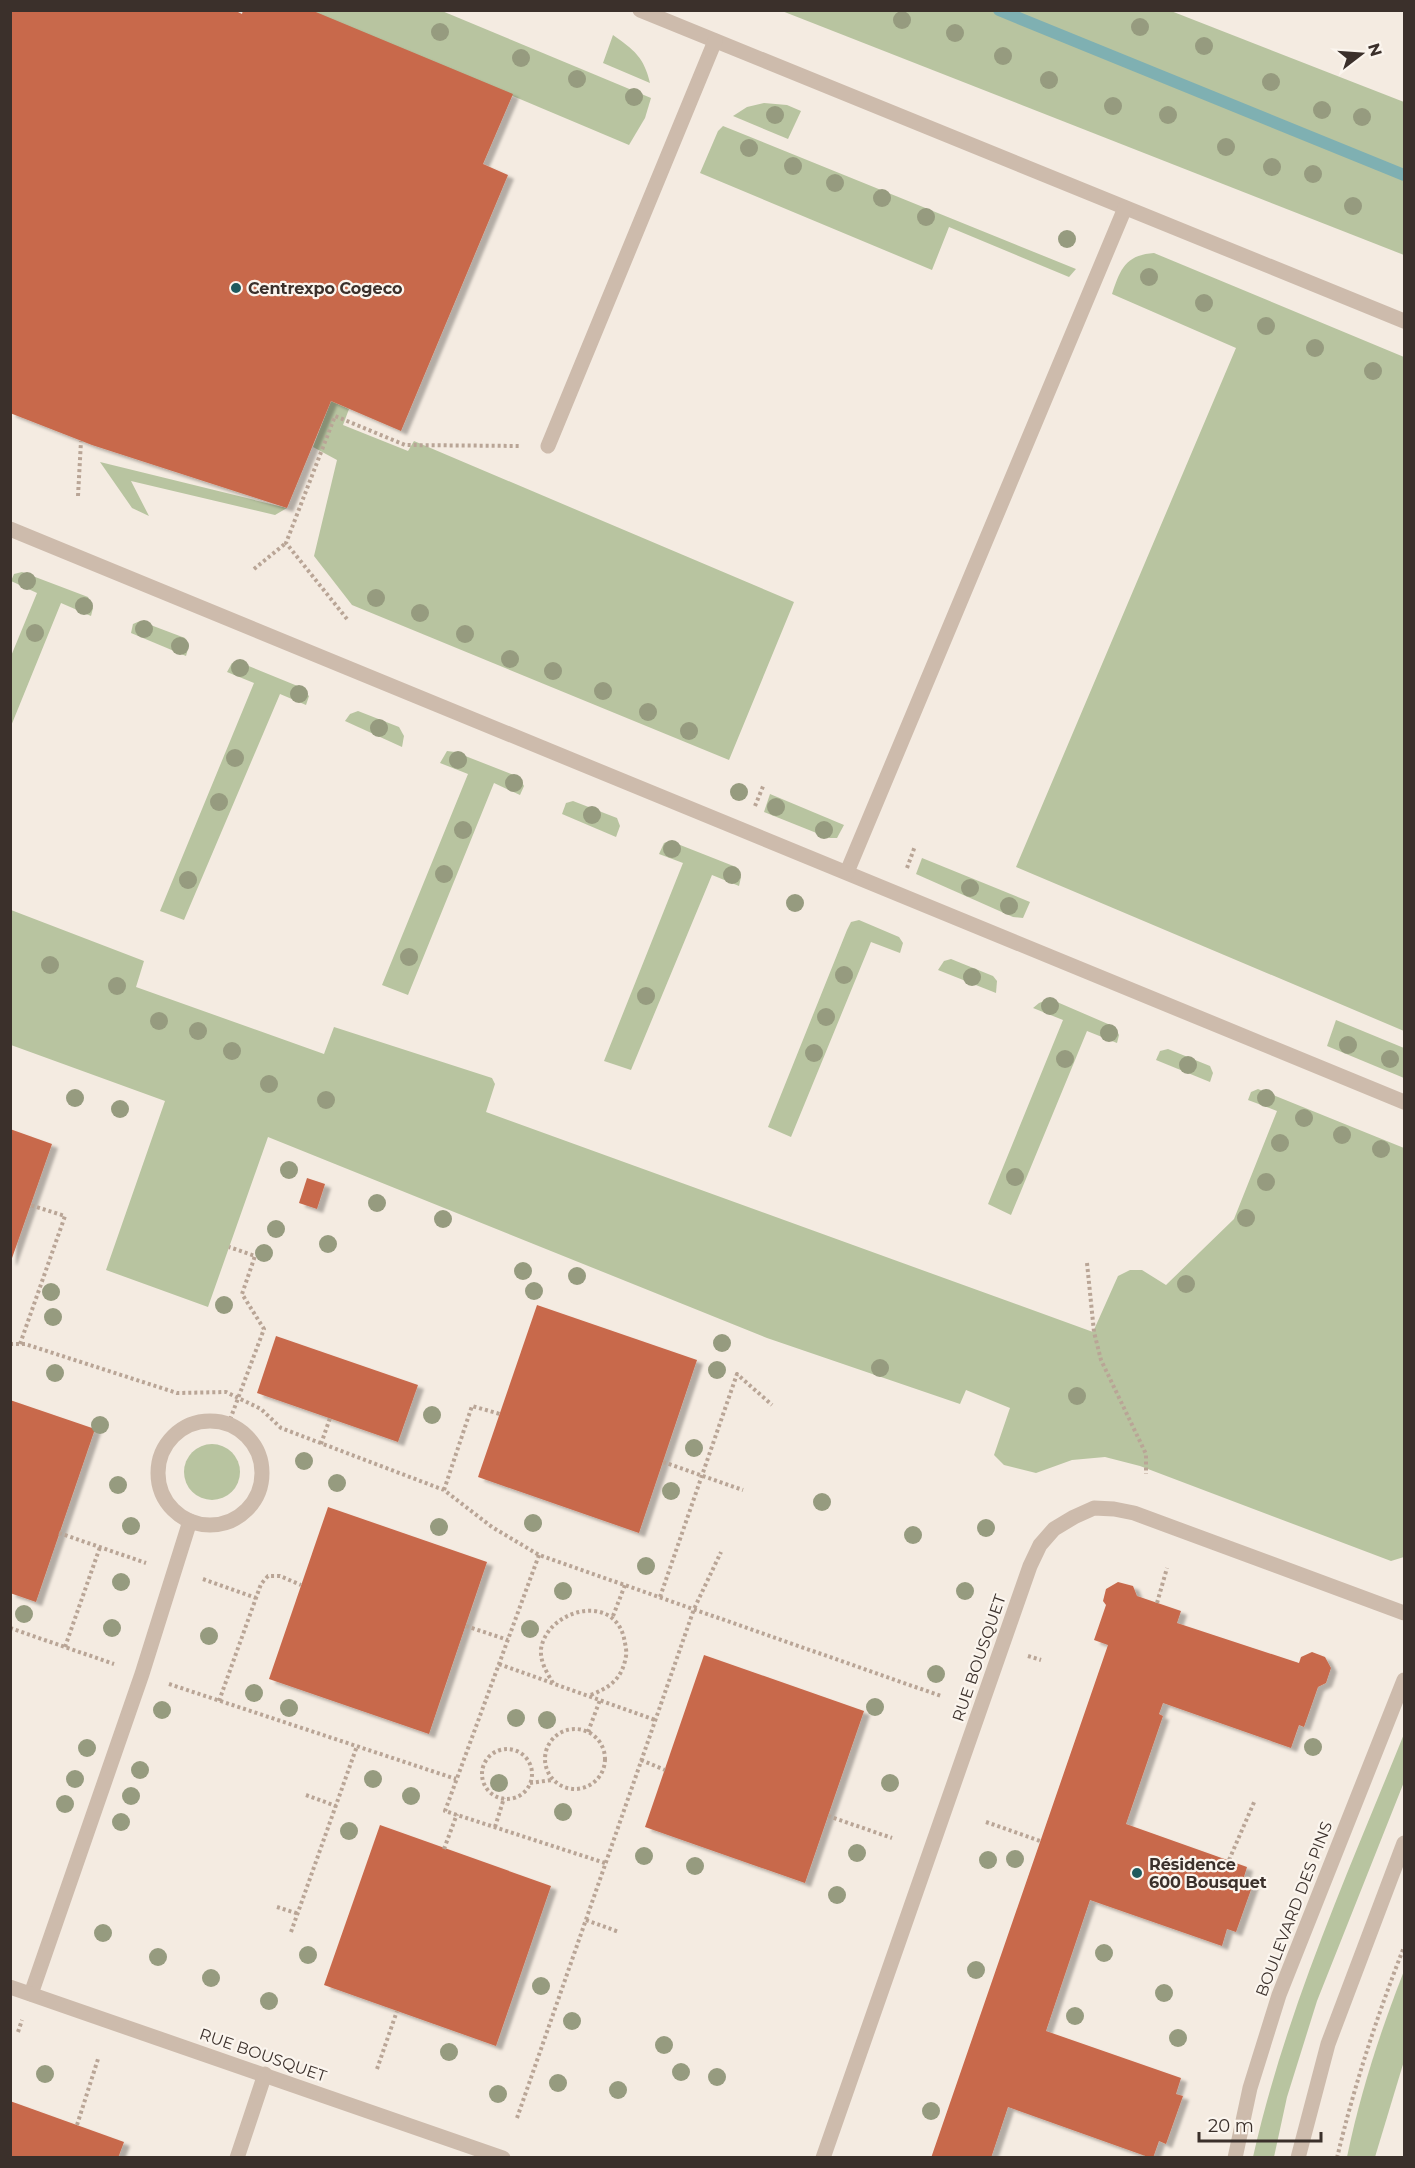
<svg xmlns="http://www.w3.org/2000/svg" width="1415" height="2168" viewBox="0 0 1415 2168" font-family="Montserrat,sans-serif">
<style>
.green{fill:#b8c4a0}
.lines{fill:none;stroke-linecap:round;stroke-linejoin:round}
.stream{stroke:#7fb0b2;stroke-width:12}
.building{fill:#c8694b;filter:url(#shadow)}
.path{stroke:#b9a596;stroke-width:4;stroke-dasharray:3 3;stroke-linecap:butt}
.service{stroke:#cdbbac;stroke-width:15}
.minor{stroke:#cdbbac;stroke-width:15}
.tertiary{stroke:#cdbbac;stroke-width:15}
.tree{fill:#969b7f}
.poi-dot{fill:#1f5a5e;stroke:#fbf5ee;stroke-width:2}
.labels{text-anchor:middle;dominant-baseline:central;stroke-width:4.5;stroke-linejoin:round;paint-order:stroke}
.poi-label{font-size:16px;font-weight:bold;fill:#3b302b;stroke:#fbf5ee;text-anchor:start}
.street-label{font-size:16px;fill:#3b302b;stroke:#fbf5ee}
</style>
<defs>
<filter id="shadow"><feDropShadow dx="6" dy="4" stdDeviation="1.5" flood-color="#0004"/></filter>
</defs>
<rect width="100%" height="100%" fill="#f4ebe1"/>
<g class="green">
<path d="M311,11H442L651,98L645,118L629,145Z"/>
<path d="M782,11H1171L1404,102V255Z"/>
<path d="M613,35C634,50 644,57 650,83L603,63Z"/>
<path d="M764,103L787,105L801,111L788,139L733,116L747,107Z"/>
<path d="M723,126L1076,269L1069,277L949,227L932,270L700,173L718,131Z"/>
<path d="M1154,253L1404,357V1031L1016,867L1236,348L1112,294C1120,270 1125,255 1154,253Z"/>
<path d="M331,401L349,409L343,425L408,451L414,441L794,602L729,760L352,605L314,556L337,460L313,447Z"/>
<path d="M100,462L287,508L275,515L131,481L149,516L132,508Z"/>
<path d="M22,572L88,597L93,608L91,616L61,603L11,726V656L37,593L11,581L14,574Z"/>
<path d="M140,621L185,638L189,645L186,656L131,633L133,624Z"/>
<path d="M239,662L300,687L309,696L306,705L280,694L184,920L160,911L254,683L227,672L232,663Z"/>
<path d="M358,711L399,727L404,736L402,747L345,721L350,714Z"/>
<path d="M447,751L455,752L519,777L524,786L520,795L494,783L408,995L382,985L468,774L440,763Z"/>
<path d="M770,794L844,825L837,838H829L764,812Z"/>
<path d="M573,801L617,818L620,826L616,837L562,814L566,803Z"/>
<path d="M670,841L736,867L741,877L739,886L712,875L631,1070L604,1061L683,863L659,854L664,843Z"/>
<path d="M922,858L1030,902L1023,918L1013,917L916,874Z"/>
<path d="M11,910L144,961L136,987L324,1054L334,1027L492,1078L495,1084L486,1112L1093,1332L1118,1276L1130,1270H1142L1166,1285L1234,1219L1277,1111L1248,1100L1251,1092L1258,1089L1404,1148V1557L1391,1561L1140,1466L1105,1457L1072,1460L1036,1473L1004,1465L994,1455L1010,1408L966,1390L960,1404L767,1338L268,1137L208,1307L106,1270L165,1101L11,1045Z"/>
<path d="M859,920L899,937L903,943L900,953L871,942L791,1137L768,1127L847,930L851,922Z"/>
<path d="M951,959L993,976L997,981L996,993L938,970L944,961Z"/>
<path d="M1050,999L1115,1027L1119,1035L1117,1043L1087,1031L1011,1215L988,1204L1063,1020L1033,1008L1039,1003Z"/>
<path d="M1336,1020L1404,1048V1078L1327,1046Z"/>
<path d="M1168,1049L1210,1066L1213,1073L1210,1082L1156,1060L1160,1051Z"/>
<circle cx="212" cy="1472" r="28"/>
<path d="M1404,1734V1782L1317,2001L1287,2097L1274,2157H1253C1286,2010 1348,1873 1404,1734Z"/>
<path d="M1404,1971V2061L1375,2157H1347C1360,2094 1380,2032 1404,1971Z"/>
</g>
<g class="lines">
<path class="stream" d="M999,10L1404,175"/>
</g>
<g class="building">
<path d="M10,10H234L242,14L243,10H311L513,94L483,164L508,175L401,431L331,401L287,508L92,445L10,413Z"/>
<path d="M10,1129L52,1144L11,1261H10Z"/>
<path d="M307,1178L325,1184L317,1209L299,1203Z"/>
<path d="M537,1305L697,1360L639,1533L478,1477Z"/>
<path d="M276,1336L418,1385L398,1442L257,1393Z"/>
<path d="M10,1400L95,1429L36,1602L10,1593Z"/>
<path d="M328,1507L487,1562L429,1734L269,1679Z"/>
<path d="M1118,1582L1133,1586L1137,1596L1181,1611L1177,1623L1299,1663L1301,1657L1312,1652L1325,1657L1331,1668L1326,1683L1318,1687L1304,1727L1299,1725L1291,1748L1163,1703L1159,1714L1163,1716L1126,1824L1247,1867L1243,1880L1253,1884L1236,1932L1227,1929L1222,1946L1090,1900L1046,2031L1181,2078L1176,2094L1183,2096L1166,2144L1159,2141L1153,2158H1151L1008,2107L991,2158H931L1108,1645L1094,1640L1106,1605L1103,1601L1106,1589Z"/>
<path d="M704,1655L864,1711L805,1883L645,1827Z"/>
<path d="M380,1825L551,1886L496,2046L324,1985Z"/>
<path d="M10,2101L124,2142L118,2158H10Z"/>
</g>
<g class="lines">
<g class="path">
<path d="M78,496L81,441"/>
<path d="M254,569L286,543"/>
<path d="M347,619L286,543L335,416L405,445L521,446"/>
<path d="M755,806L764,784"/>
<path d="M907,868L915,846"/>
<path d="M1087,1263L1094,1332L1101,1360L1146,1454V1474"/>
<path d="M10,1344H25L177,1393L226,1392L261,1409L281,1428L444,1490L492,1527L539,1555L941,1696"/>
<path d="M20,1344L65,1216L30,1205"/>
<path d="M228,1425L264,1329L242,1294L255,1256L229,1247"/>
<path d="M321,1444L330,1418"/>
<path d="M663,1462L743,1490"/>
<path d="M444,1490L472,1406L500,1414"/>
<path d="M59,1533L146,1563"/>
<path d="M539,1555L445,1811L605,1863"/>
<path d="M203,1579L256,1598"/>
<path d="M660,1597L737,1374L772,1405"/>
<path d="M1157,1603L1167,1568"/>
<path d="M613,1616L625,1585"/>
<path d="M466,1626L508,1640"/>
<path d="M10,1628L114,1664"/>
<path d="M65,1647L100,1547"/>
<path d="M1028,1656L1041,1660"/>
<path d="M499,1664L655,1720"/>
<path d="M553,1683C547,1673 540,1662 541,1649C547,1610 613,1592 624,1638C625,1644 627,1650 626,1656C622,1680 609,1688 588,1696"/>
<path d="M169,1684L456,1779"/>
<path d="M219,1701L261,1584L268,1576H280L301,1585"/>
<circle cx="575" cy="1759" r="30"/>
<path d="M588,1732L600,1700"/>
<circle cx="507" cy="1774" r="25"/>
<path d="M641,1760L665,1770"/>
<path d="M530,1783L552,1780"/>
<path d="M306,1795L336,1806"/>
<path d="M828,1816L892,1838"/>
<path d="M986,1822L1040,1841"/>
<path d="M495,1827L504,1798"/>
<path d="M444,1849L457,1814"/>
<path d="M1229,1860L1255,1800"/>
<path d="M277,1907L299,1914"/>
<path d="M586,1920L619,1932"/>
<path d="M291,1932L357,1746"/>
<path d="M18,2032L22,2020"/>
<path d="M377,2069L397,2011"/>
<path d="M517,2118L694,1609L721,1552"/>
<path d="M77,2125L98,2059"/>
<path d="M1144,2158L1145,2156"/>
<path d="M1337,2158C1354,2086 1377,2016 1404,1947"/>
</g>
<g class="service">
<path d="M640,10L1404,321"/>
<path d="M548,446L715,41"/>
<path d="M10,529L1404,1102"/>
<path d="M847,872L1125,208"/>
<circle cx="210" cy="1473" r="52"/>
<path d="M31,1994L142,1674L190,1521"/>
</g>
<g class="minor">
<path d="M10,1987L503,2158"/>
<path d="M237,2158L265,2074"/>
<path d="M823,2158L1030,1566L1040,1545L1054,1529L1074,1517L1094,1508L1114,1509L1134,1513L1404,1613"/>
</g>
<g class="tertiary">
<path d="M1235,2158L1250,2088L1279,1995L1404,1680"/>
<path d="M1298,2158L1328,2044L1404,1843"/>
</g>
</g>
<g class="tree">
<circle cx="902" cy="20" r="9"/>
<circle cx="1140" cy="27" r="9"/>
<circle cx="440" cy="32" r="9"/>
<circle cx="955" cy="33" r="9"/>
<circle cx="1204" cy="46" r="9"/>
<circle cx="1003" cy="56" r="9"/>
<circle cx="521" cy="58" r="9"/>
<circle cx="577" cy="79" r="9"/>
<circle cx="1049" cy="80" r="9"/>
<circle cx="1271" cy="82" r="9"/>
<circle cx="634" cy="97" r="9"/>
<circle cx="1113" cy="106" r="9"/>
<circle cx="1322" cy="110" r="9"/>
<circle cx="775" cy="115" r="9"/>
<circle cx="1168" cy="115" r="9"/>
<circle cx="1362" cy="117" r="9"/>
<circle cx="1226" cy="147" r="9"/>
<circle cx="749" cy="148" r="9"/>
<circle cx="793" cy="166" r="9"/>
<circle cx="1272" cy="167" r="9"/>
<circle cx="1313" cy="174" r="9"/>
<circle cx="835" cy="183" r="9"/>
<circle cx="882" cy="198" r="9"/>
<circle cx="1353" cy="206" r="9"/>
<circle cx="926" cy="217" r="9"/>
<circle cx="1067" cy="239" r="9"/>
<circle cx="1149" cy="277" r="9"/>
<circle cx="1204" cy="303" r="9"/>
<circle cx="1266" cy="326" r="9"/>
<circle cx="1315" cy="348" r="9"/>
<circle cx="1373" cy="371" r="9"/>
<circle cx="27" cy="581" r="9"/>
<circle cx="376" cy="598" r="9"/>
<circle cx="84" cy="606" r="9"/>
<circle cx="420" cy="613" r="9"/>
<circle cx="144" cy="629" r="9"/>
<circle cx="35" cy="633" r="9"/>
<circle cx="465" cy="634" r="9"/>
<circle cx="180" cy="646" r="9"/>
<circle cx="510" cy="659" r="9"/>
<circle cx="240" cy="668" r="9"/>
<circle cx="553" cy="671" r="9"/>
<circle cx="603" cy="691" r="9"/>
<circle cx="299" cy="694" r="9"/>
<circle cx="648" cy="712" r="9"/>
<circle cx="379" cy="728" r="9"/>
<circle cx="689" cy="731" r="9"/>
<circle cx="235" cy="758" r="9"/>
<circle cx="458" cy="760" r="9"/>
<circle cx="514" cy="783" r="9"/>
<circle cx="739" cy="792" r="9"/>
<circle cx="219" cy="802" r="9"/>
<circle cx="776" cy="807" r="9"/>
<circle cx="592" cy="815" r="9"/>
<circle cx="463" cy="830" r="9"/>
<circle cx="824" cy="830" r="9"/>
<circle cx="672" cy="849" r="9"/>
<circle cx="444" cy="874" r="9"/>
<circle cx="732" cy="875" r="9"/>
<circle cx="188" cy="880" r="9"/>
<circle cx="970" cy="888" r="9"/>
<circle cx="795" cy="903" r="9"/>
<circle cx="1009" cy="906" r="9"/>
<circle cx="409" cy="957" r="9"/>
<circle cx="50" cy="965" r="9"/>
<circle cx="844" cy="975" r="9"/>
<circle cx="972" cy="977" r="9"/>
<circle cx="117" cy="986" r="9"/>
<circle cx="646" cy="996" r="9"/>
<circle cx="1050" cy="1006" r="9"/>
<circle cx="826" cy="1017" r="9"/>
<circle cx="159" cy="1021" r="9"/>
<circle cx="198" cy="1031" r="9"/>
<circle cx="1109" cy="1033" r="9"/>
<circle cx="1348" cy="1045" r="9"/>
<circle cx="232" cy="1051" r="9"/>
<circle cx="814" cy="1053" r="9"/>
<circle cx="1065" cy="1059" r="9"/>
<circle cx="1390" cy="1059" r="9"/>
<circle cx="1188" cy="1065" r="9"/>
<circle cx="269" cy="1084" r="9"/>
<circle cx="75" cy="1098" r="9"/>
<circle cx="1266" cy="1098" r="9"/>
<circle cx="326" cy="1100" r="9"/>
<circle cx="120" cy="1109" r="9"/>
<circle cx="1304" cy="1118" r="9"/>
<circle cx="1342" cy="1135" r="9"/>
<circle cx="1280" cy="1143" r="9"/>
<circle cx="1381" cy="1149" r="9"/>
<circle cx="289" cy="1170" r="9"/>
<circle cx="1015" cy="1177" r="9"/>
<circle cx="1266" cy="1182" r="9"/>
<circle cx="377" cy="1203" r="9"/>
<circle cx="1246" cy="1218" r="9"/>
<circle cx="443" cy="1219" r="9"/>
<circle cx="276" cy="1229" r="9"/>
<circle cx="328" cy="1244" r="9"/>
<circle cx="264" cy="1253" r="9"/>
<circle cx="523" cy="1271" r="9"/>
<circle cx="577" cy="1276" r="9"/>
<circle cx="1186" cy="1284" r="9"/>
<circle cx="534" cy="1291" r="9"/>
<circle cx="51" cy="1292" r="9"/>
<circle cx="224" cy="1305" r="9"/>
<circle cx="53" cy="1317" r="9"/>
<circle cx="722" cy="1343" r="9"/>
<circle cx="880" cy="1368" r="9"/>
<circle cx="717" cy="1370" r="9"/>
<circle cx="55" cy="1373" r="9"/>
<circle cx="1077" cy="1396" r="9"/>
<circle cx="432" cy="1415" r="9"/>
<circle cx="100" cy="1425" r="9"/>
<circle cx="694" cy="1448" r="9"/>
<circle cx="304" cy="1461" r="9"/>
<circle cx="337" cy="1483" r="9"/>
<circle cx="118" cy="1485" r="9"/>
<circle cx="671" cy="1491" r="9"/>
<circle cx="822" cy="1502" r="9"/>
<circle cx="533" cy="1523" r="9"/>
<circle cx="131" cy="1526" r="9"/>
<circle cx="439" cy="1527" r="9"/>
<circle cx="986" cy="1528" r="9"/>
<circle cx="913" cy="1535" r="9"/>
<circle cx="646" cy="1566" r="9"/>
<circle cx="121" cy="1582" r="9"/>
<circle cx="563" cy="1591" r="9"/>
<circle cx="965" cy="1591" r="9"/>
<circle cx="24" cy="1614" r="9"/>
<circle cx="112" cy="1628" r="9"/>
<circle cx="530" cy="1629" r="9"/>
<circle cx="209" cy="1636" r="9"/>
<circle cx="936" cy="1674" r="9"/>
<circle cx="254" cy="1693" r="9"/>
<circle cx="875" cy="1707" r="9"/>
<circle cx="289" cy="1708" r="9"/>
<circle cx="162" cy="1710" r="9"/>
<circle cx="516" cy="1718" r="9"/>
<circle cx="547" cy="1720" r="9"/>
<circle cx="1313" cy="1747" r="9"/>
<circle cx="87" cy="1748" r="9"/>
<circle cx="140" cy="1770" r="9"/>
<circle cx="75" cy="1779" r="9"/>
<circle cx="373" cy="1779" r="9"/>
<circle cx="499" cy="1783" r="9"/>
<circle cx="890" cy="1783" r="9"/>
<circle cx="131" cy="1796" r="9"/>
<circle cx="411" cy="1796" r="9"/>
<circle cx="65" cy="1804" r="9"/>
<circle cx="563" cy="1812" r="9"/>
<circle cx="121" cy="1822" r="9"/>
<circle cx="349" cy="1831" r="9"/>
<circle cx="857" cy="1853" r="9"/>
<circle cx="644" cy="1856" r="9"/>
<circle cx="1015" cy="1859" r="9"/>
<circle cx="988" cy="1860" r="9"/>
<circle cx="695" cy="1866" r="9"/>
<circle cx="837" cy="1895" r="9"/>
<circle cx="103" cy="1933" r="9"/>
<circle cx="1104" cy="1953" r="9"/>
<circle cx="308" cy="1955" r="9"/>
<circle cx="158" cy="1957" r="9"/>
<circle cx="976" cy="1970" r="9"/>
<circle cx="211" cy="1978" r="9"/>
<circle cx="541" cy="1986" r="9"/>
<circle cx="1164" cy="1993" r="9"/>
<circle cx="269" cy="2001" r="9"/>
<circle cx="1075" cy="2016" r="9"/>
<circle cx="572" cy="2021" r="9"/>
<circle cx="1178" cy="2038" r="9"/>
<circle cx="664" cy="2045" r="9"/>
<circle cx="449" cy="2052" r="9"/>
<circle cx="681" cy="2072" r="9"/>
<circle cx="45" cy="2074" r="9"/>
<circle cx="717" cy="2077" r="9"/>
<circle cx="558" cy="2083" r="9"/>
<circle cx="618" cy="2090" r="9"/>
<circle cx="498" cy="2094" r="9"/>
<circle cx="931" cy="2111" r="9"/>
</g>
<g class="poi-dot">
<circle cx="236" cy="288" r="6"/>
<circle cx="1137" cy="1873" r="6"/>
</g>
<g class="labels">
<g class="poi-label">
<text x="248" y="288">Centrexpo Cogeco</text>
<text x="1149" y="1864">Résidence<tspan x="1149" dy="18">600 Bousquet</tspan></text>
</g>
<g class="street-label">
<text transform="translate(979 1658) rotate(-71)">RUE BOUSQUET</text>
<text transform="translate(1294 1909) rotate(-69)">BOULEVARD DES PINS</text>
<text transform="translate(263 2055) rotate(19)">RUE BOUSQUET</text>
</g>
</g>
<rect width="1415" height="2168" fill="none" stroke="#3b302b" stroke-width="24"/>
<g transform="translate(1361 54) rotate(73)" stroke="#fbf5ee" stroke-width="4.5" paint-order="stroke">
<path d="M0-4.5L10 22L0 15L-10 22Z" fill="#3b302b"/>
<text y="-9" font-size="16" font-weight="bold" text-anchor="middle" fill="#3b302b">N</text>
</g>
<path d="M1199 2132v9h122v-9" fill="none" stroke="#3b302b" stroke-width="3"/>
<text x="1208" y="2132" font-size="18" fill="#3b302b" stroke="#fbf5ee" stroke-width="4.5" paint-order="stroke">20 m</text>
</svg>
